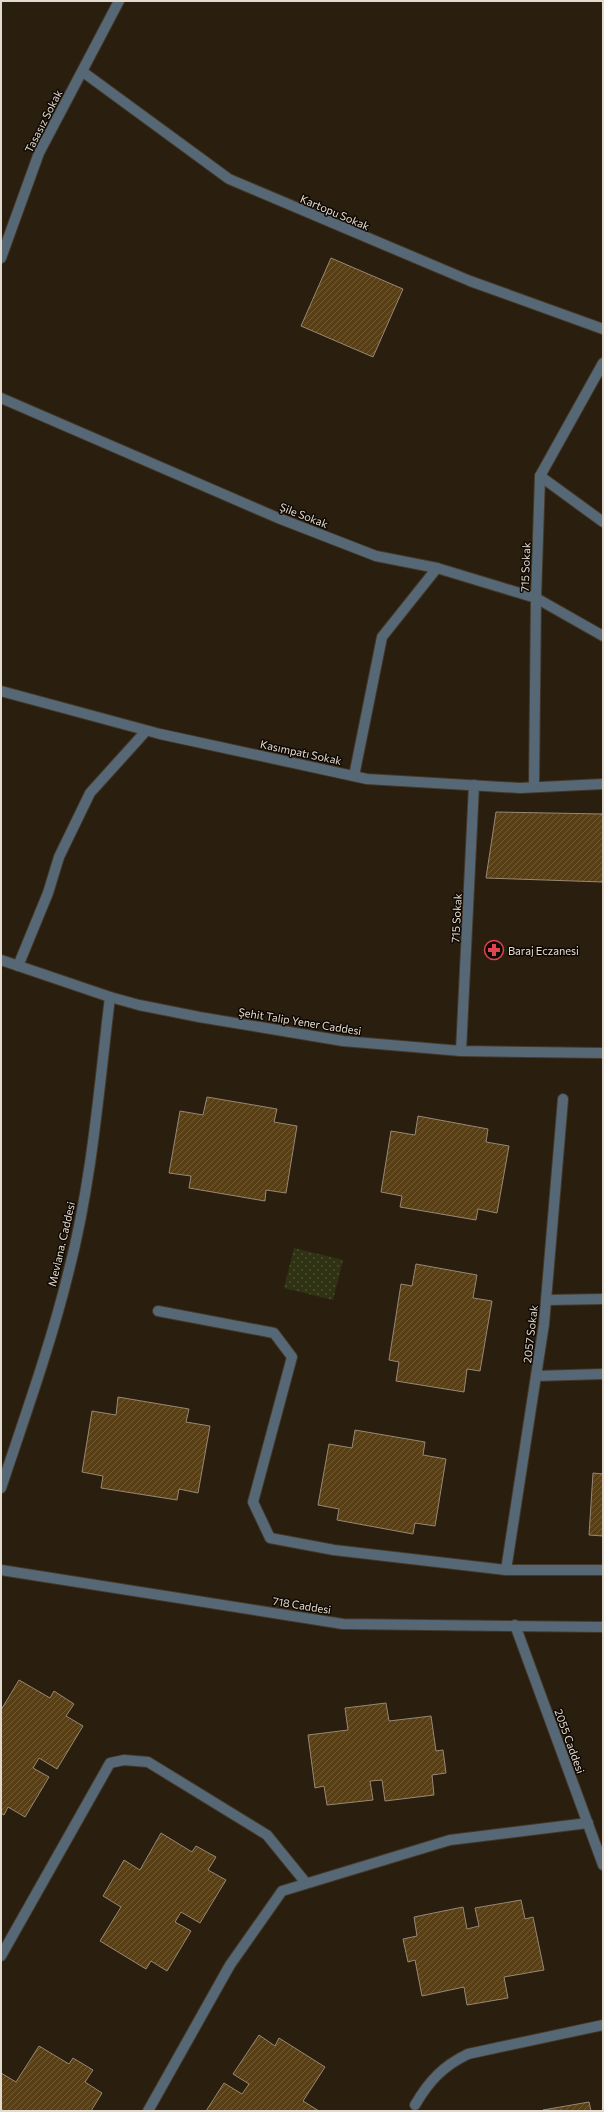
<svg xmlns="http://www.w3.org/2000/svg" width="604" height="2112" viewBox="0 0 604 2112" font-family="Commissioner,sans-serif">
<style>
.grass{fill:url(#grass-dots)}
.building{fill:url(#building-hatch);stroke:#978874}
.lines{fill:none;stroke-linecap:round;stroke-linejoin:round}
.minor-casing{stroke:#443829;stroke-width:12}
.minor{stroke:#566875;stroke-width:10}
.labels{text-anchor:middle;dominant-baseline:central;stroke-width:3;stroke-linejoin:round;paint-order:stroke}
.street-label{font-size:11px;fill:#e3dbd0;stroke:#0f0904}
.poi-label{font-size:11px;fill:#e3dbd0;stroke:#0f0904;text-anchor:start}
</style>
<defs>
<pattern id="grass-dots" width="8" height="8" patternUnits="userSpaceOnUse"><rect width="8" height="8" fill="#2f3314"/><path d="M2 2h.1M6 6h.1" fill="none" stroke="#4d5035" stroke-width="1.8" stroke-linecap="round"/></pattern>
<pattern id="building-hatch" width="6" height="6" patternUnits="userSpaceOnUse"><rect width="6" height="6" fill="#593f16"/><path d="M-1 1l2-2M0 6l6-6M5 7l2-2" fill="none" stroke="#715a37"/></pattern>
</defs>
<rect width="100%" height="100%" fill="#2a1e0e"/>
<path class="grass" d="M294,1248L343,1260L333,1300L284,1288Z"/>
<g class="building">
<path d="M331,258L403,289L373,357L301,326Z"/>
<path d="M496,812L603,814V882L486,878Z"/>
<path d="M207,1097L277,1109L274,1122L297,1126L286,1193L266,1190L265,1201L189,1188L191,1176L169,1173L180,1111L203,1115Z"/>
<path d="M418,1116L488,1129L486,1142L509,1146L497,1213L478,1209L476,1220L400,1207L402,1196L381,1192L391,1131L415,1135Z"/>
<path d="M416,1264L477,1275L473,1298L492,1301L480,1371L467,1369L464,1392L396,1381L399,1362L389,1360L401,1284L412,1286Z"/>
<path d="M118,1397L189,1409L186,1422L210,1426L198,1493L179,1489L177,1500L101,1488L103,1476L82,1472L92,1411L116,1415Z"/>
<path d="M355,1430L425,1442L423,1455L446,1459L435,1526L415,1523L413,1534L337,1520L339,1509L318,1505L329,1444L352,1448Z"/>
<path d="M593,1473L603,1474V1536L589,1535Z"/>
<path d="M19,1680L50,1698L54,1691L74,1704L66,1716L83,1726L57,1769L39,1758L33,1768L49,1777L25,1817L8,1807L4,1815L1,1813V1710Z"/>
<path d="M386,1703L389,1721L431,1716L436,1751L443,1750L446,1773L432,1775L434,1795L385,1801L382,1780L370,1781L373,1800L327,1805L324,1786L315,1788L308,1735L348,1730L345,1708Z"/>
<path d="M161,1833L192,1852L196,1846L216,1857L208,1870L226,1880L200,1923L181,1912L175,1922L191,1931L167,1971L151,1961L146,1969L100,1941L121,1907L103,1896L124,1860L140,1870Z"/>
<path d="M521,1900L525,1919L533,1917L544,1970L504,1977L508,1998L467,2005L464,1987L422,1996L415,1960L408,1962L403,1939L417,1936L414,1917L463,1907L467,1929L479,1926L475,1908Z"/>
<path d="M259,2035L275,2046L279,2038L325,2067L303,2101L319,2111H206L224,2083L242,2094L249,2084L233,2074Z"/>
<path d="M39,2046L69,2064L73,2058L93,2070L85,2082L102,2093L91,2111H1V2073L16,2082Z"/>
<path d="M589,2102L591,2111L543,2110Z"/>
</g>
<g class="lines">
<g class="minor-casing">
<g id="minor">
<path d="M83,72L229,179L470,281L603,329"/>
<path d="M1,258L39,153L119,1"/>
<path d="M1,398L278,518L376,556L437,568L536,598L603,636"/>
<path d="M540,476L603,522"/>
<path d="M1,691L160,734L367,779L520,788L603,784"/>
<path d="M354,776L382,637L437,568"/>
<path d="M534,787L536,598L540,476L603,363"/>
<path d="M1,960L110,997L139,1005L199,1017L343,1041L461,1051L603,1053"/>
<path d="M18,966L48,893L59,857L90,793L146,731"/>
<path d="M461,1051L474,785"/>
<path d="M546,1300L603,1299"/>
<path d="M158,1311L274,1333L292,1357L253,1502L270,1538L334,1550L506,1570H603"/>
<path d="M536,1376L603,1374"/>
<path d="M1,1488C25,1416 51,1344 69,1270C92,1181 99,1088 110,997"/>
<path d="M1,1570L343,1624L603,1627"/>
<path d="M506,1570L544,1324L563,1099"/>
<path d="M515,1625L603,1865"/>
<path d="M1,1956L110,1763L124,1760L148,1762L267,1835L306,1883"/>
<path d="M415,2105C429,2081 443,2066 468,2054L603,2025"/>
<path d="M148,2111L230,1965L282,1891L450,1840L588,1823"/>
</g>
</g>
<use href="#minor" class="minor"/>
</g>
<defs>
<g id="pharmacy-ring" transform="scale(1)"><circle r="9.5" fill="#0f0904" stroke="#e0444e" stroke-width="1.5"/><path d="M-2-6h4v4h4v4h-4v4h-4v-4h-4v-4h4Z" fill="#e0444e"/></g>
</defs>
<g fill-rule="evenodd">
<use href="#pharmacy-ring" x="494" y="950"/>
</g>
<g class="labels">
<g class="street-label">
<text transform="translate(43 121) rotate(-63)">Tasasız Sokak</text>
<text transform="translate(335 212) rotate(23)">Kartopu Sokak</text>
<text transform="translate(304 515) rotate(21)">Şile Sokak</text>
<text transform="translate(525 567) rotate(-88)">715 Sokak</text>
<text transform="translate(301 752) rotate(12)">Kasımpatı Sokak</text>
<text transform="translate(456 918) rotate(-87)">715 Sokak</text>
<text transform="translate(300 1021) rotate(9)">Şehit Talip Yener Caddesi</text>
<text transform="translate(61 1244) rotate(-77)">Mevlana. Caddesi</text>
<text transform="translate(530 1334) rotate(-83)">2057 Sokak</text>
<text transform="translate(302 1605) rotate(9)">718 Caddesi</text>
<text transform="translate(570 1741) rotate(70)">2055 Caddesi</text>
</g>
<g class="poi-label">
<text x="508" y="950">Baraj Eczanesi</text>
</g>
</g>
<rect width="604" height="2112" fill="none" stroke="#e3dbd0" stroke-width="4"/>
</svg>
